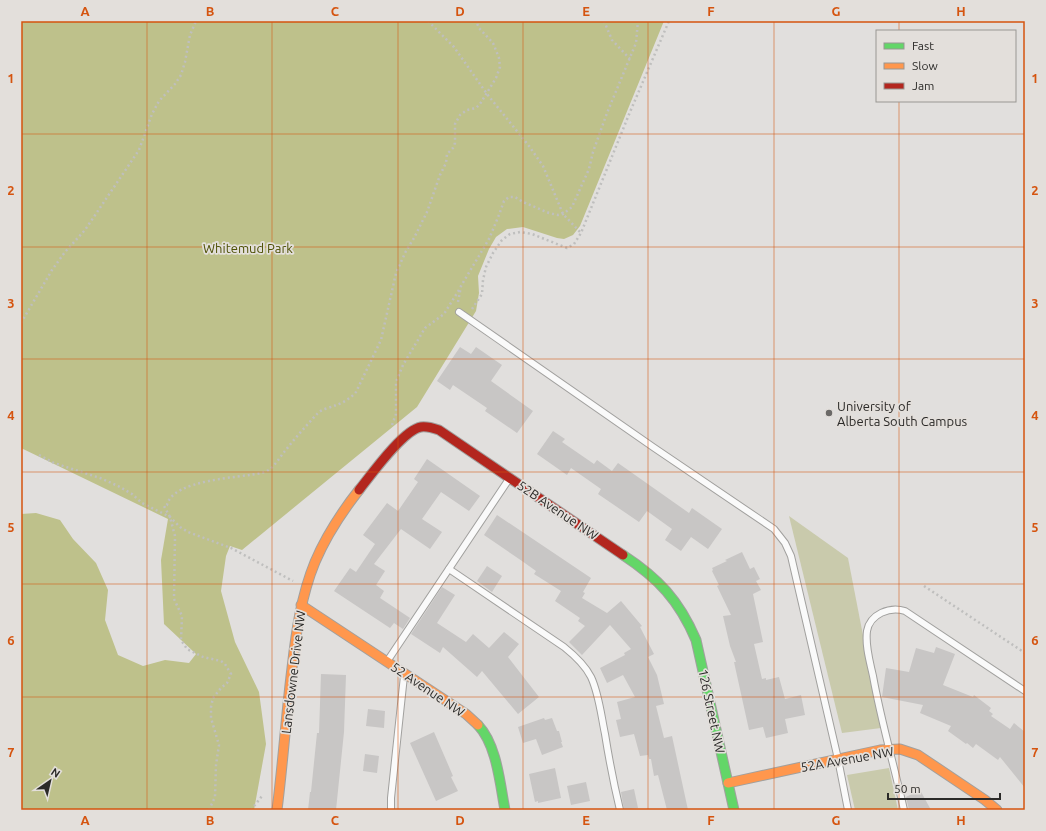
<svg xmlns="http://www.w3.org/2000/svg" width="1046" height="831" viewBox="0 0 1046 831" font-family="Ubuntu,sans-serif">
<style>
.green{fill:#c9caac}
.forest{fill:#bec18b}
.building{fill:#c8c6c5}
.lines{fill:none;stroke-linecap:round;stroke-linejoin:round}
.lane-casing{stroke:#a1a09e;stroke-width:8}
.fast-casing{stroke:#a1a09e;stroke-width:11}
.slow-casing{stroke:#a1a09e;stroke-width:11}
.jam-casing{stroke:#a1a09e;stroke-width:11}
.path{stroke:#bfbfbe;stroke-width:2.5;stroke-dasharray:2 3;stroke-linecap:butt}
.lane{stroke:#fafafa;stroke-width:6}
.fast{stroke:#63d668;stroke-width:9}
.slow{stroke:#ff974d;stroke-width:9}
.jam{stroke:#b3261e;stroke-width:9}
.grid{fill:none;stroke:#d5540f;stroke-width:1;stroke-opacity:0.55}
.poi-dot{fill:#6b6967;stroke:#e3dfdb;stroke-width:1.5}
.labels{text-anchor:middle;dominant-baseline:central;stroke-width:3.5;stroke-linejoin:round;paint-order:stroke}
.park-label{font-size:13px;fill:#4d5004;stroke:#e3dfdb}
.poi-label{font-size:13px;fill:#2b2a28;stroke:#e3dfdb;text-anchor:start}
.street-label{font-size:13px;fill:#2b2a28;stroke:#e3dfdb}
.neatline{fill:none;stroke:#d5540f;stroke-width:1.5}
.grid-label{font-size:13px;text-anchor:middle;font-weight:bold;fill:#d5540f}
</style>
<rect width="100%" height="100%" fill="#e1dfdd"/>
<g class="green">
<path d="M789,516L848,558L881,728L842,733Z"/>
<path d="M889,768L898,810H855L847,775Z"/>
</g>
<path class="forest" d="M21,21H664L580,226L573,235L564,239L557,238L523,227L507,229L496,237L489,249L478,276L479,293L476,311L417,407L242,550L230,546L226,556L221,591L235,642L259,692L266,744L254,810H21V514L36,513L60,520L73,539L96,563L108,590L105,620L118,655L143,666L165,660L189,663L196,654L164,624L161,560L168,519L21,448Z"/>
<g class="building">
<path d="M460,347L471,354L476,347L502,365L491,381L533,411L517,433L485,411L487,408L453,385L450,390L437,381Z"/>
<path d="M553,431L565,439L562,442L594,464L597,460L612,471L618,463L689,513L692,508L722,529L708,549L691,537L681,551L665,540L672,529L647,511L639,522L598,494L601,489L571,468L567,475L537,454Z"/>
<path d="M427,459L480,496L469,511L441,492L422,519L442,532L430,549L401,529L374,564L385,571L376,585L384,591L380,598L410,618L403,629L394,623L390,628L334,591L350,568L356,572L375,544L363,535L387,503L398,511L418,482L414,479Z"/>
<path d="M497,515L591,578L583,592L585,593L582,598L607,613L621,601L642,626L640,627L654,654L648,657L657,675L664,704L656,706L664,738L672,736L688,810H667L658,775L654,776L651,759H649L648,755L640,756L634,734L620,737L616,720L621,719L617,702L635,697L623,675L607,683L600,668L625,655L624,653L631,649L610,625L582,655L569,642L585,626L578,621L580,618L555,601L561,591L534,574L536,571L522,561L484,535Z"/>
<path d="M742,552L750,569L754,567L760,579L756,581L761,590L753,594L763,642L754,644L762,679L766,678V680L779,677L785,699L801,695L805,715L785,719L788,733L766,738L763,727L749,730L734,662H736L730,646L723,616L731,615L717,586L719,585L712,571L713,570L712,568L727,561L725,560Z"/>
<path d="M487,566L502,576L492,592L477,581Z"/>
<path d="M442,587L455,595L437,623L466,642L473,634L489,648L504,632L519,644L508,657L539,697L518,714L482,671L477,677L443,647L440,653L411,634Z"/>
<path d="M936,647L955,654L943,685L973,697L974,695L991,708L989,711L993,714L991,716L1010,729L1014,723L1025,732V788L1000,757L998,760L976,744L973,748L967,743L966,744L948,731L951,726L920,713L923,705L882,697L886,668L909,672L916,648L934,653Z"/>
<path d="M321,674L346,675L344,732L336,810H308L310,792H311L317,733H319Z"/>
<path d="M368,709L385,711L384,728L366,726Z"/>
<path d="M544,718L545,720L552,718L557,731H559L562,742H561L563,747L542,755L536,739L523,743L518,727Z"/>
<path d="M434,732L453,776L451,777L458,791L436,801L410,743Z"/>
<path d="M365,754L379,756L377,773L363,771Z"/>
<path d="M555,768L561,798L538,803V801L535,802L529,774Z"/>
<path d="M586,782L590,801L571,805L567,786Z"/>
<path d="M634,789L638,808L624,810L621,792Z"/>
<path d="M920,790L931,810H909L906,797Z"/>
</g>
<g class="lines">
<g class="lane-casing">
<g id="lane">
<path d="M459,312L653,447L774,529L785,543L791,556L838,759L848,810"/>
<path d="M449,569L564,647C574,655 585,665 591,677C599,694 601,715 605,734C609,759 614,785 620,810"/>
<path d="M388,660L509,479"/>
<path d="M391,810V798L404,676"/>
<path d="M904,810C894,765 881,721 873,676C870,662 865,646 867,631C870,614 890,606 905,611L1025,691"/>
</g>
</g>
<g class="fast-casing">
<g id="fast">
<path d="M623,555C658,578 679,600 696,640L734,810"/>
<path d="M478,725C497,745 500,784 505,810"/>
</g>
</g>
<g class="slow-casing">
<g id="slow">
<path d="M301,605L466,714L478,725"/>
<path d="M728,783L880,750L900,749L918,755L985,800L997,810"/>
<path d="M277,810C283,763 286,716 292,668C296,633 301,596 315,562C326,536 341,513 359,490"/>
</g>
</g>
<g class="jam-casing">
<path id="jam" d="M359,490C371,475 403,430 421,427C427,426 433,428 439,430L623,555"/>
</g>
<g class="path">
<path d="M428,21L454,47L487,94L529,146L543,166L563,214L581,233"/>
<path d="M604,21L612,40L630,59"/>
<path d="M458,302L461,286L489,239L499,215L504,201L509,197H515L523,202L549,213L558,215L563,214L572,207L589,169L593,152L607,113L636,43L638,21"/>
<path d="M472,309L482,294L483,280L486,267L493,253L502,240L510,234L520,232L532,234L567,248L574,244L581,233L630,112L669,21"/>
<path d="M21,323L52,270L65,252L85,230L139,150L152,114L159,101L175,84L181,75L185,62L190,35L196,21"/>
<path d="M392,425L396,414V382L403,365L425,328L444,314L459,290"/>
<path d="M39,455L54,463L100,478L118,486L132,494L142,503L170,517L180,527L188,532L231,548L293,581"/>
<path d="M924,586L1025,653"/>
<path d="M209,810L215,797L216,765L219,745L211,718V707L213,698L221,688L227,683L231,674L225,664L221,661L203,657L187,649L181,640L182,616L174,599L175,536L170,517L164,506L167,505C173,479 240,478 261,473C273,471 278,459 285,451C295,438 306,426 317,414C321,409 330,408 336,405C343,403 351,398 356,392L381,340L396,273L406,251L414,238L427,212L440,175L446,163L447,154L453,148L455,143V124L460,115L467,110L476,108L480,104L496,78L500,67L499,58L493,43L479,28L476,21"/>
<path d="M251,810L262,796"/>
</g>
<use href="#lane" class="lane"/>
<use href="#fast" class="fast"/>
<use href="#slow" class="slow"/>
<use href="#jam" class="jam"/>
</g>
<path class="grid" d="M147,21V810M272,21V810M398,21V810M523,21V810M648,21V810M774,21V810M899,21V31M899,101V810M21,134H1025M21,247H1025M21,359H1025M21,472H1025M21,584H1025M21,697H1025"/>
<circle class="poi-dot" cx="829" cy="413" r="4"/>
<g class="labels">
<g class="park-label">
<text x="248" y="248">Whitemud Park</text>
</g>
<g class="poi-label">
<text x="837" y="406">University of<tspan x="837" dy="15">Alberta South Campus</tspan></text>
</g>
<g class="street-label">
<text transform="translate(558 510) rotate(34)">52B Avenue NW</text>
<text transform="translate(293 672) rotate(-83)">Lansdowne Drive NW</text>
<text transform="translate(428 689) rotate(34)">52 Avenue NW</text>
<text transform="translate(712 711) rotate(78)">126 Street NW</text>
<text transform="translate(847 759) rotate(-10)">52A Avenue NW</text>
</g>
</g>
<rect width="1046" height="831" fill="none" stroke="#e3dfdb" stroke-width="44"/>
<rect x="876" y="30" width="140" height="72" fill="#e3dfdb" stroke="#999793"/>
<rect x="884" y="43" width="20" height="6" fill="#63d668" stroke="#999793"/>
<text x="912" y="50" font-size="12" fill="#2b2a28">Fast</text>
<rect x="884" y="63" width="20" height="6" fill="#ff974d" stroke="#999793"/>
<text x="912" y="70" font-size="12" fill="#2b2a28">Slow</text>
<rect x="884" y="83" width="20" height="6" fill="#b3261e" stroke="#999793"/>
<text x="912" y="90" font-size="12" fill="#2b2a28">Jam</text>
<g transform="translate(50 781) rotate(34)" stroke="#e3dfdb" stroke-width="3" paint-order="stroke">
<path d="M0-3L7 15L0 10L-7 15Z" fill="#2b2a28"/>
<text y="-6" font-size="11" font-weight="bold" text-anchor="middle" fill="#2b2a28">N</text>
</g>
<path d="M888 793v6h112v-6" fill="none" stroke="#2b2a28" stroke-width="2"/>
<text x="894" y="793" font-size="12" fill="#2b2a28" stroke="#e3dfdb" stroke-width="3" paint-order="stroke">50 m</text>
<rect x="22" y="22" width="1002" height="787" class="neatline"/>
<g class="grid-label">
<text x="85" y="16">A</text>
<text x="210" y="16">B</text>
<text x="335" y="16">C</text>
<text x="460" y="16">D</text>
<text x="586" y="16">E</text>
<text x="711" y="16">F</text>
<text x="836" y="16">G</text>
<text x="961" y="16">H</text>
<text x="11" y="83">1</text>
<text x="1035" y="83">1</text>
<text x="11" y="195">2</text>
<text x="1035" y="195">2</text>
<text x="11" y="308">3</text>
<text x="1035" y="308">3</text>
<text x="11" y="420">4</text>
<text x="1035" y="420">4</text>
<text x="11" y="532">5</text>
<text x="1035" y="532">5</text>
<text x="11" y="645">6</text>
<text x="1035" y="645">6</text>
<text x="11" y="757">7</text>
<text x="1035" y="757">7</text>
<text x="85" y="825">A</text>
<text x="210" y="825">B</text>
<text x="335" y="825">C</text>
<text x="460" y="825">D</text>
<text x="586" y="825">E</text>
<text x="711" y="825">F</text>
<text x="836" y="825">G</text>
<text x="961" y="825">H</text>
</g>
</svg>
